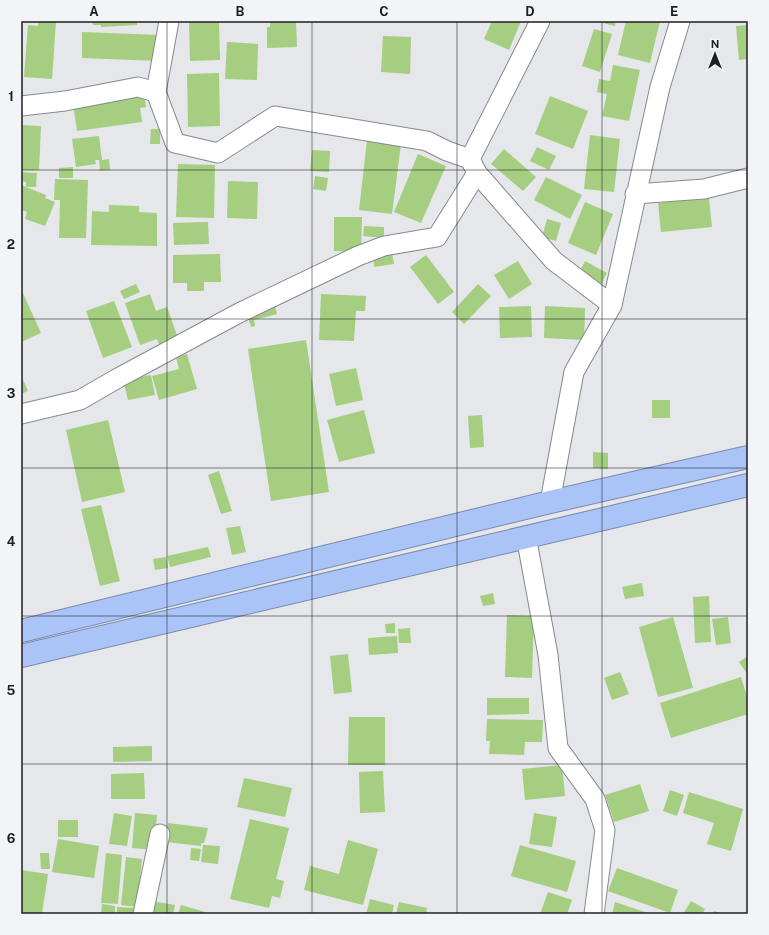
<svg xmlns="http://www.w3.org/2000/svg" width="769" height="935" viewBox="0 0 769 935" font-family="'Public Sans',sans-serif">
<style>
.building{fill:#a5ce80}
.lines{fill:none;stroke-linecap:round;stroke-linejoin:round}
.minor-casing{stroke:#87898c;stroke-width:21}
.highway-casing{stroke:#7a8aac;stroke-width:24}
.minor{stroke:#fff;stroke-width:19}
.highway{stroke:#abc4f8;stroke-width:22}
.grid{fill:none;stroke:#1e1f20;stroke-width:1;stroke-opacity:0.55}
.neatline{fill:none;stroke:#1e1f20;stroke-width:1.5}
.grid-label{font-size:13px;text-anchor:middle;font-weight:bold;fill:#1e1f20}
</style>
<rect width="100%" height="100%" fill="#e5e7ea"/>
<g class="building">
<path d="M38,21H56L52,79L24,77L28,25L38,26Z"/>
<path d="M92,21H137V25L101,27V25H93Z"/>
<path d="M189,21H219L220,60L190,61Z"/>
<path d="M270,21H296L297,47L267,48V27H270Z"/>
<path d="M492,21H521L509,50L484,39Z"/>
<path d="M595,21H616L615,26Z"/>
<path d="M626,21H660L650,63L618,55Z"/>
<path d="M748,25V59L739,60L736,26Z"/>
<path d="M594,29L612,34L600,72L582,66Z"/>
<path d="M82,32L159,35L158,61L82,58Z"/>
<path d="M383,36L411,37L410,74L381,72Z"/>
<path d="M21,40H22L23,67H21Z"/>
<path d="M227,42L258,44L257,80L225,79Z"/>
<path d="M613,65L640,70L629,121L602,116L607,94L597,92L599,79L610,81Z"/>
<path d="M219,73L220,126L188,127L187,74Z"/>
<path d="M21,80L24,99H21Z"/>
<path d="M144,93L146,107L140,108L142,122L77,131L73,104Z"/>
<path d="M550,96L588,111L573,149L535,134Z"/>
<path d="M21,125L41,126L39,170H21Z"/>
<path d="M151,129H160V144H150Z"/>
<path d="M590,135L620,139L614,192L584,189Z"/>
<path d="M99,136L102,160L109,159L110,170L100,171L99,160H95L96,164L76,167L72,139Z"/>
<path d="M367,140L401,144L392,214L359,210Z"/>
<path d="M537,147L556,156L549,170L530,161Z"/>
<path d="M504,149L536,177L523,191L491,164Z"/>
<path d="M312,150L330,151L329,172L310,171Z"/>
<path d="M418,154L446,166L421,223L394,212Z"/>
<path d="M178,164L215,165L214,218L176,217Z"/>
<path d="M73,167V178H59V168Z"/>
<path d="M21,172L37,173L36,187H26V182L21,181Z"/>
<path d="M315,176L328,178L326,191L313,189Z"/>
<path d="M546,177L582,195L570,219L534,200Z"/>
<path d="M55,179L88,180L86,238H59L60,200H54Z"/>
<path d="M228,181L258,182L257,219L227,218Z"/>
<path d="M21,185L46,195L45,198L55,202L45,226L25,219L27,212L21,210Z"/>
<path d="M709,198L712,227L661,232L658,203Z"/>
<path d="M585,202L613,214L596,255L568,243Z"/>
<path d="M109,205L139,206V212L157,213V246L91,245L92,211L109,212Z"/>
<path d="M334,217H362L361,252L334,251Z"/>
<path d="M547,219L561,223L556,241L542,237Z"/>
<path d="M208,222L209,244L174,245L173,223Z"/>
<path d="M364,226L384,227V238L363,236Z"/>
<path d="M392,252L394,264L374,267L373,254Z"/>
<path d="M220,254L221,282H204V291H187V283H173V255Z"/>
<path d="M426,255L454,292L438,304L410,267Z"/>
<path d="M518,261L532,284L509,299L494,275Z"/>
<path d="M585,261L607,273L600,286L578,275Z"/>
<path d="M136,284L140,292L124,299L120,291Z"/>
<path d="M478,284L491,296L464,324L452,312Z"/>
<path d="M21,289L41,333L21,342Z"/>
<path d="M150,294L156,311L167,307L179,341L160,348L157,339L140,345L125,303Z"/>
<path d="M321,294L366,296L365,311H356L354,341L319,340Z"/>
<path d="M114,301L132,347L103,358L86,311Z"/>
<path d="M274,303L277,314L254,320L255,326L251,327L246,311Z"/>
<path d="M531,306L532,337L500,338L499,307Z"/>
<path d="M545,306L585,308L584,340L544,338Z"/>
<path d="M306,340L329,492L271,501L248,349Z"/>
<path d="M187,354L197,389L159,400L152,376L179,369L176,357Z"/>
<path d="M356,368L363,400L336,406L329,374Z"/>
<path d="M21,375L28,391L21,394Z"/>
<path d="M151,375L155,395L128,400L123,380Z"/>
<rect x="652" y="400" width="18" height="18"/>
<path d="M364,410L375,453L339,462L327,420Z"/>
<path d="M482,415L484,447L470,448L468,416Z"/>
<path d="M108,420L125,492L82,502L66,430Z"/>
<path d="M593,452L608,453V469L593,468Z"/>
<path d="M219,471L232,511L221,514L208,475Z"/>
<path d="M101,505L120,581L100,586L81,509Z"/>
<path d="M240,526L246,552L232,555L226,528Z"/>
<path d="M208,547L211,557L170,567L167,556Z"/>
<path d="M166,557L168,568L155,570L153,559Z"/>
<path d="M642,583L644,596L625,599L622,587Z"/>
<path d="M493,593L495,604L483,606L480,596Z"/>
<path d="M709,596L711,642L695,643L693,597Z"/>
<path d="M507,615L534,616L532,678L505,677Z"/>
<path d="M673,617L693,688L658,697L639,627Z"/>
<path d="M728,617L731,643L716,645L712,619Z"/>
<path d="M395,623V633H386L385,624Z"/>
<path d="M410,628L411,643H399L398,629Z"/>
<path d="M397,636L398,653L369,655L368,638Z"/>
<path d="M348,654L352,692L334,694L330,656Z"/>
<path d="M748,656V675L739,662Z"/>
<path d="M620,672L629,694L612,700L604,678Z"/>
<path d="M741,677L748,700V714L671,738L660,703Z"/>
<path d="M487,698H529V714L487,715Z"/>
<path d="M349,717H385V765H348Z"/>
<path d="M487,719L543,720L542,742H525L524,755L489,754L490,741H486Z"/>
<path d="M152,746V761L113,762V747Z"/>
<path d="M562,765L565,796L525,800L522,769Z"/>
<path d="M383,771L385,812L360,813L359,772Z"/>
<path d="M144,773L145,799H111V774Z"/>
<path d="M244,778L292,788L285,817L237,807Z"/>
<path d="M640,784L649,811L614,822L605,795Z"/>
<path d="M670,790L684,795L677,816L663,811Z"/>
<path d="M689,792L743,809L731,851L707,844L714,823L683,813Z"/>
<path d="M114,813L132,816L127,846L109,844Z"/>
<path d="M135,813L157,815L154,850L132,848Z"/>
<path d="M534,813L557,817L552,847L529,844Z"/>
<path d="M250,819L289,828L276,879L284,881L280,898L272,896L269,908L230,899Z"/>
<rect x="58" y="820" width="20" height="17"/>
<path d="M168,823L208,828L204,843H201V846L166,842Z"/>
<path d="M58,839L99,846L94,878L52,872Z"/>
<path d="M348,840L378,849L363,905L304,890L310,866L339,874Z"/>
<path d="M203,845L220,846L218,864L201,862Z"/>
<path d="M520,845L576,861L567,892L511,876Z"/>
<path d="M191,848L201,849L199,861L190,860Z"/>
<path d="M40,853H49L50,869H41Z"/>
<path d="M106,853L122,855L118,904L101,903Z"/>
<path d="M126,857L142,859L137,907L121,905Z"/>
<path d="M617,868L678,890L670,913L608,891Z"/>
<path d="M21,870L48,874L42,914H21Z"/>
<path d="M548,892L572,900L567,914H540Z"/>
<path d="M370,899L394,905L392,914H366Z"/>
<path d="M152,901L175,905L173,914H149Z"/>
<path d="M691,901L705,909L702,914H683Z"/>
<path d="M399,902L427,908L426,914H396Z"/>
<path d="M615,902L651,914H612Z"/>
<path d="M102,904L115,906V914H101Z"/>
<path d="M181,905L205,912V914H178Z"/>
<path d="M117,907L137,908L136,914H117Z"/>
<path d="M714,911L722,914H713Z"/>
</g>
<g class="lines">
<g class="minor-casing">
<g id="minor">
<path d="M156,92L175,143L218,153L275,116L427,141L447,151L470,159L477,173"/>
<path d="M21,106L65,101L138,87L156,92L169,21"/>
<path d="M470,159L540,21"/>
<path d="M635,194L704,189L748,178"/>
<path d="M21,414L80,400L118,378L239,313L358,256L384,246L437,237L477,173L554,261L612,305"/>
<path d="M550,502L574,372L612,305L660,87L680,21"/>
<path d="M526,536L548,655L558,748L595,799L605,830L594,914"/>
<path d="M143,914L160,834"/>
</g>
</g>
<g class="highway-casing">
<g id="highway">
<path d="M21,631L550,502L748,457"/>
<path d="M21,656L748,485"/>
</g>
</g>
<use href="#minor" class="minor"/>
<use href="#highway" class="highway"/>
</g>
<path class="grid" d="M167,21V914M312,21V914M457,21V914M602,21V914M21,170H748M21,319H748M21,468H748M21,616H748M21,764H748"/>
<rect width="769" height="935" fill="none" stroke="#f3f4f8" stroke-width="44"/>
<g transform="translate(715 54)" stroke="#f3f4f8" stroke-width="3" paint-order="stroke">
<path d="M0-3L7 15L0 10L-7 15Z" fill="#1e1f20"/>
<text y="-6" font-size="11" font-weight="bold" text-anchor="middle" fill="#1e1f20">N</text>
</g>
<rect x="22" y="22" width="725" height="891" class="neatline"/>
<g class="grid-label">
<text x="94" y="16">A</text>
<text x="240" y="16">B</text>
<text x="384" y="16">C</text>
<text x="530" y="16">D</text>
<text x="674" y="16">E</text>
<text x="11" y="101">1</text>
<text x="11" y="249">2</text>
<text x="11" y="398">3</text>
<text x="11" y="546">4</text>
<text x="11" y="695">5</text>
<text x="11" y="843">6</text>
</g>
</svg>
